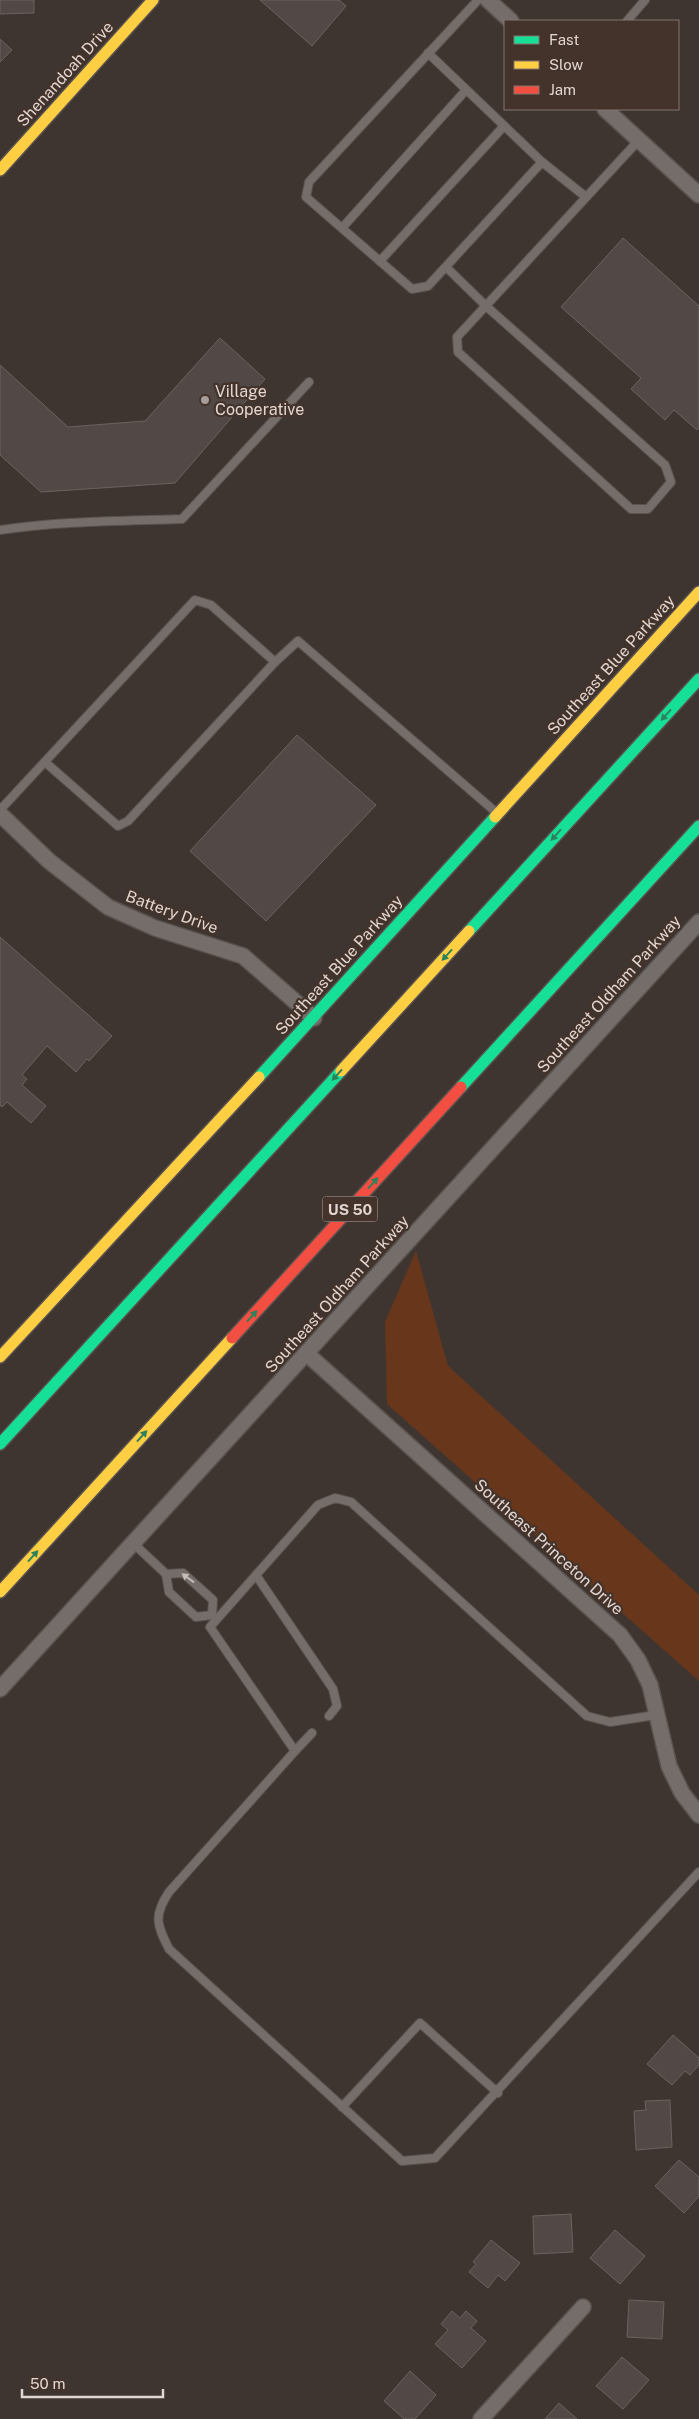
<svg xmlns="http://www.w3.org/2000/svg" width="699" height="2419" viewBox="0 0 699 2419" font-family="'Public Sans',sans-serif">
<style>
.green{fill:#68371b}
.building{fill:#524946;stroke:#6b635f}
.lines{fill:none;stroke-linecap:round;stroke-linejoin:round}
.lane-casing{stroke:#5a524e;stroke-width:10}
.street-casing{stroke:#5a524e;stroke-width:18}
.fast-casing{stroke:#5a524e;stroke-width:14}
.slow-casing{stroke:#5a524e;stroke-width:14}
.jam-casing{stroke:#5a524e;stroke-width:14}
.lane{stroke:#746d69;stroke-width:8}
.street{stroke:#746d69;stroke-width:15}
.fast{stroke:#16e098;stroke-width:11}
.slow{stroke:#ffcf43;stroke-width:11}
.jam{stroke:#f24e42;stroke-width:11}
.oneway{fill:#2f815c}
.oneway2{fill:#c6bcb7}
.poi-dot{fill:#a89e99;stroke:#44332b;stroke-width:2}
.labels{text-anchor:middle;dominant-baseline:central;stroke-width:4.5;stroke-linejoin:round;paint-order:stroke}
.shield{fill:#44332b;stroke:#b2a59f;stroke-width:1}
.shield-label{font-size:15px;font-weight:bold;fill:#e1d6d1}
.street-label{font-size:16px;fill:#e1d6d1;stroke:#44332b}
.poi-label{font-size:16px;fill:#e1d6d1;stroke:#44332b;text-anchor:start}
</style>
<rect width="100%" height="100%" fill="#3e3531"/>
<path class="green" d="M416,1251L448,1366L699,1595V1681L387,1404L385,1322Z"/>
<g class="building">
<path d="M0,0H34V13L0,14Z"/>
<path d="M260,0H339L346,6L312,46Z"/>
<path d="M0,39L12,50L0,62Z"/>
<path d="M623,238L699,306V428L697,430L674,410L665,420L631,389L641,378L561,307Z"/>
<path d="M220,338L265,379L175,483L41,492L0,455V365L68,427L145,421Z"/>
<path d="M297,735L376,805L266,921L190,851Z"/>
<path d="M0,937L112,1036L89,1061L87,1059L76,1072L47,1046L22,1075L27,1079L22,1085L46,1106L31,1123L7,1102L2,1107L0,1105Z"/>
<path d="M673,2035L699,2058V2065L690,2075L685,2071L672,2085L647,2064Z"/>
<path d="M670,2100L672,2147L636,2150L634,2111L646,2110L645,2101Z"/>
<path d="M679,2160L699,2177V2196L684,2213L655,2186Z"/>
<path d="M571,2214L573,2252L534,2254L533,2216Z"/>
<path d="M615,2230L645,2256L620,2284L590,2258Z"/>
<path d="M491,2240L520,2263L505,2281L498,2275L488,2288L469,2272L476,2264L473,2262Z"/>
<path d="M629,2300L664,2302L662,2339L627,2337Z"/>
<path d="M452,2311L460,2318L466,2311L477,2321L471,2328L486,2341L462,2368L435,2344L448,2330L441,2324Z"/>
<path d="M622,2357L649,2380L623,2409L596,2386Z"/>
<path d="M410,2371L436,2395L415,2419H404L384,2401Z"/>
<path d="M559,2403L577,2419H545Z"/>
</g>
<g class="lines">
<g class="lane-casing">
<g id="lane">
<path d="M478,0L309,182L306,197L412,289L428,286L542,162"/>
<path d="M627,21L645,0"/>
<path d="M428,53L542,162L586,197"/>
<path d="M342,228L466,90"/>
<path d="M380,261L504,126"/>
<path d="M446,267L486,306L665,465L671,482L648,509H631L458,352L457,337L639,140"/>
<path d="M0,530C60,521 121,521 182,519L309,382"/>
<path d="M45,762L118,826L128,821L275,662"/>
<path d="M0,810L195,600L211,605L275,662L298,641L498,814"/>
<path d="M133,1543L166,1574"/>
<path d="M256,1575L333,1689L337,1706L329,1716"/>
<path d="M212,1615L196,1617L169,1592L166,1574L183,1573L213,1600L212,1615L216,1619"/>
<path d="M656,1715L610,1722L587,1716L351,1502L335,1498L318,1505L210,1627L295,1751L169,1892C153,1916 157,1925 169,1949L402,2161L435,2158L699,1872"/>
<path d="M295,1751L312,1733"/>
<path d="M342,2107L420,2023L498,2093"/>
</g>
</g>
<g class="street-casing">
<g id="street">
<path d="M488,0L511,21"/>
<path d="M605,109L699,195"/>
<path d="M0,814L49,861L108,907L155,928L243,956L314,1018"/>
<path d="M306,1353L620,1635L638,1660L650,1685L669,1766L682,1793L699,1815"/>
<path d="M0,1689L699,922"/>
<path d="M481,2419L583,2307"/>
</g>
</g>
<g class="fast-casing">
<g id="fast">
<path d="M469,931L699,679"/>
<path d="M259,1077L495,817"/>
<path d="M461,1087L699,826"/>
<path d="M0,1444L341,1071"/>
</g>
</g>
<g class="slow-casing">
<g id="slow">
<path d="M0,170L153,0"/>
<path d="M495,817L699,592"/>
<path d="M341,1071L469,931"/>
<path d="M0,1357L259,1077"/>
<path d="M0,1592L232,1338"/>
</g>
</g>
<g class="jam-casing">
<path id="jam" d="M232,1338L461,1087"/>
</g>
<use href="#lane" class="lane"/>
<use href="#street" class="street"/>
<use href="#fast" class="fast"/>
<use href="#slow" class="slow"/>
<use href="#jam" class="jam"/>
</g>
<defs><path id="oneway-solid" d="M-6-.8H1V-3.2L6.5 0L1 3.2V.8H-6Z" transform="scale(1.25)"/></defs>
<g class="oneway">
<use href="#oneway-solid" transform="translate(666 715) rotate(132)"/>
<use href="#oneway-solid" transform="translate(556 835) rotate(132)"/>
<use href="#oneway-solid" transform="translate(447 955) rotate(132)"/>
<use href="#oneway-solid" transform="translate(337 1075) rotate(132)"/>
<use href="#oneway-solid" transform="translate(373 1183) rotate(-48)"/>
<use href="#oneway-solid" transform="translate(252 1316) rotate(-48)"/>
<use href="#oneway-solid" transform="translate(142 1436) rotate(-48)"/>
<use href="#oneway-solid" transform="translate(33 1556) rotate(-48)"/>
</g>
<use class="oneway2" href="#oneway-solid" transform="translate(188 1578) rotate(-144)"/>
<circle class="poi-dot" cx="205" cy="400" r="5"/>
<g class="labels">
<rect class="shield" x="322.5" y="1196.5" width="55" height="25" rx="4"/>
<g class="shield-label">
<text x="350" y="1209">US 50</text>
</g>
<g class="street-label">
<text transform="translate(65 74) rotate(-48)">Shenandoah Drive</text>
<text transform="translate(611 665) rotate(-48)">Southeast Blue Parkway</text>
<text transform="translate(172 912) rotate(20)">Battery Drive</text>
<text transform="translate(339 965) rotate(-48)">Southeast Blue Parkway</text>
<text transform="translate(609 994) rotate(-48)">Southeast Oldham Parkway</text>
<text transform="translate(337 1294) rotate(-48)">Southeast Oldham Parkway</text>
<text transform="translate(549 1547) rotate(42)">Southeast Princeton Drive</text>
</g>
<g class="poi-label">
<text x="215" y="391">Village<tspan x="215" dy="18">Cooperative</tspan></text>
</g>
</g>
<rect x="504" y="20" width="175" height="90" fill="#44332b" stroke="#83746d"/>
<rect x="514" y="36" width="25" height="8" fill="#16e098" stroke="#83746d"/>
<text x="549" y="45" font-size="15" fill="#e1d6d1">Fast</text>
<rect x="514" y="61" width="25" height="8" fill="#ffcf43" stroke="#83746d"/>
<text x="549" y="70" font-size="15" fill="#e1d6d1">Slow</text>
<rect x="514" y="86" width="25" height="8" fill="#f24e42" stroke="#83746d"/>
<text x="549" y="95" font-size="15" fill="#e1d6d1">Jam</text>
<path d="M22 2389v8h141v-8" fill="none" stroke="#e1d6d1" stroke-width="2.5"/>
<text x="30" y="2389" font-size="15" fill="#e1d6d1" stroke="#44332b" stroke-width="4" paint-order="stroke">50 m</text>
</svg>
